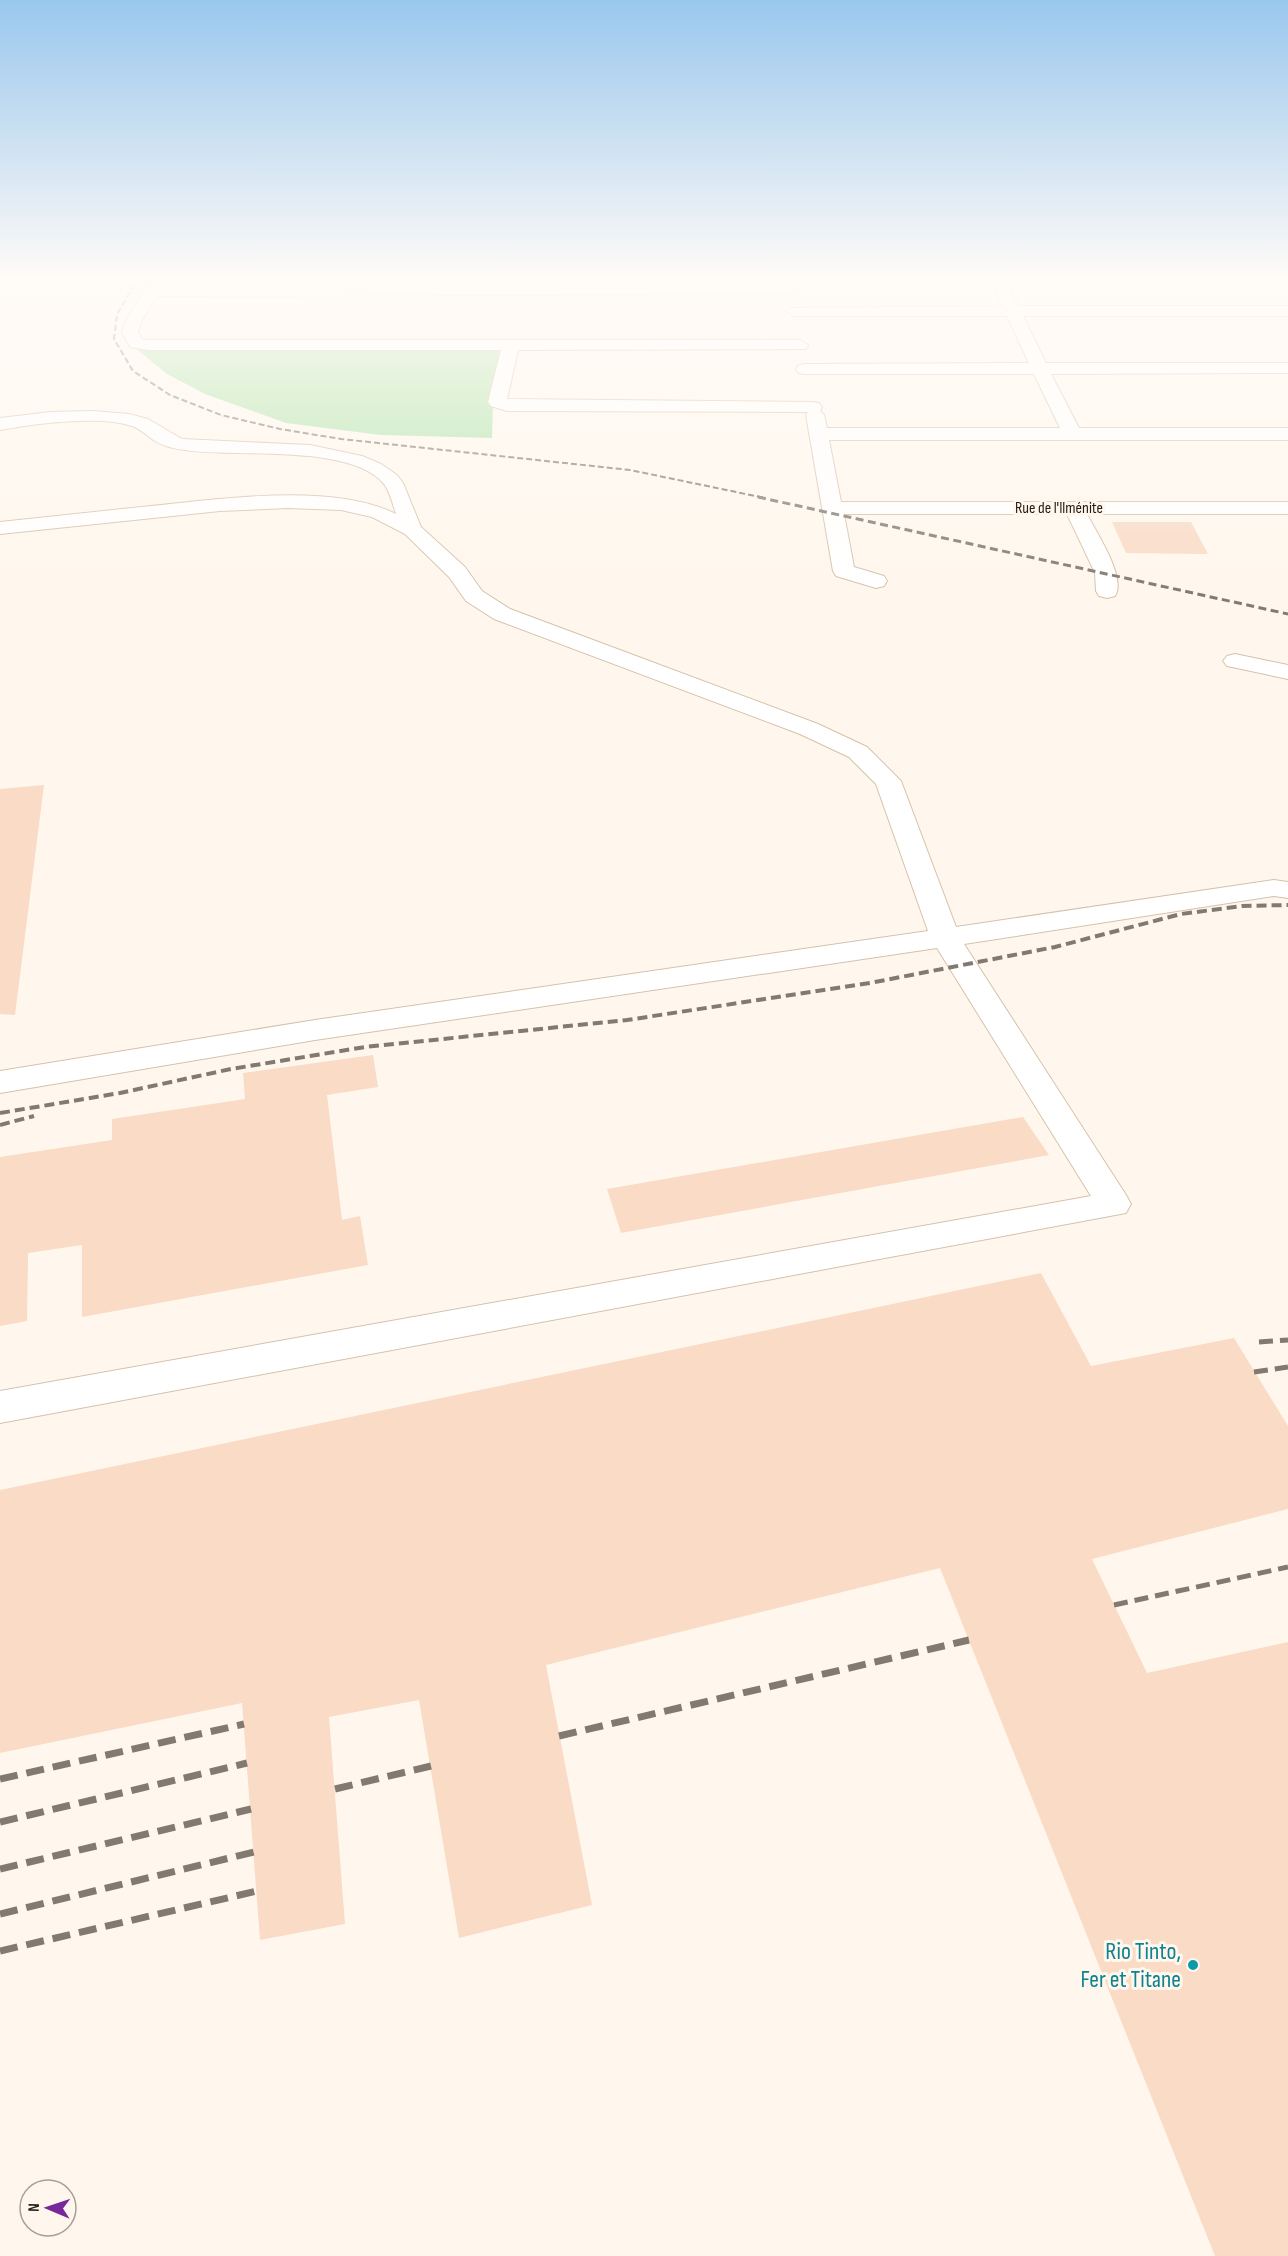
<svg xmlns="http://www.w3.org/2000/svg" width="1288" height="2256" viewBox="0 0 1288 2256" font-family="'Sofia Sans Condensed',sans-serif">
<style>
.green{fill:#afe3a8}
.building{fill:#f9dbc6}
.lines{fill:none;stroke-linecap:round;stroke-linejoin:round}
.minor-casing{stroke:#d6c1aa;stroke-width:2}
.minor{fill:#fff;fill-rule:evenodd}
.rail-far4{stroke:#827a71;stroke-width:2;stroke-dasharray:6 3;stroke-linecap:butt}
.rail-far3{stroke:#827a71;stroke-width:3;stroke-dasharray:8 4.5;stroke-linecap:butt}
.rail-far2{stroke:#827a71;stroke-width:4;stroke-dasharray:10 5;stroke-linecap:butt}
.rail-far1{stroke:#827a71;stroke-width:5;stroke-dasharray:14 7;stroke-linecap:butt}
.rail{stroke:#827a71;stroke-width:7;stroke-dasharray:18 9;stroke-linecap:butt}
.culture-dot{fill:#0f9aa8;stroke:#fff7ed;stroke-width:2}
.labels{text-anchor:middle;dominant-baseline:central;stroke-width:6;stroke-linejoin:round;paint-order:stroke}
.far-street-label{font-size:16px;fill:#241c14;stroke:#fff7ed}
.near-culture-label{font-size:24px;fill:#0d838f;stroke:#fff7ed;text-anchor:end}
</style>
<rect width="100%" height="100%" fill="#fff7ed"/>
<path class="green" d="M502,344L493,404L492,438L381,435L286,423L205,394L167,374L133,346Z"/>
<g class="building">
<path d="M1112,522H1191L1208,554L1126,553Z"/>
<path d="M44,785L15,1015L0,1014V789Z"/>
<path d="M373,1055L378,1087L327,1095L342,1220L360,1216L368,1265L82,1317V1245L28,1253L27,1321L0,1326V1157L112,1140V1119L245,1099L243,1073Z"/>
<path d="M1023,1117L1049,1155L621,1233L607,1189Z"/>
<path d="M1041,1273L1091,1366L1234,1338L1288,1426V1509L1092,1559L1147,1673L1288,1642V2256H1215L940,1568L546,1665L592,1905L459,1938L419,1700L329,1717L345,1924L260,1940L242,1703L0,1753V1490Z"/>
</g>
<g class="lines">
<g class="minor-casing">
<g id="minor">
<path d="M153,277H168L163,286H790L796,288L798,291L796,294L157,296L142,320L138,332L142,339L148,340H800L808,345L806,349L518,350L507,399L813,402L819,403L822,407L820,411L824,415L827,428H1060L1034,374H805L799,373L796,369L799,365L805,364L1029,363L1007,316H794L786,311L788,308L1002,306L989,277H1004L1018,306H1288V316H1023L1046,363H1288V373L1051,374L1079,428H1288V440H829L841,502H1288V514H1087C1096,532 1127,578 1115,596L1107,598L1099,596L1096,591L1095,573L1067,514H844L854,567L884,576L887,581L884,586L876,588L836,576L833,571L806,415L808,412L507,411L491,406L488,402L501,350H148L130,347L122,332L126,320Z"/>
<path d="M93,411L129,414L148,419L182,439L310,445L362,456L381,464L397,475L403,483L421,527L465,567L482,591L510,609L818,724L867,747L901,781L956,927L1274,880L1288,882V898L1274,896L964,944L1126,1195L1131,1204L1126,1213L0,1423V1391L1091,1196L937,948L315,1040L0,1093V1071L315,1020L928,931L876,784L849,757L800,734L494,619L466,601L449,577L405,534L372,517L341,510L288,508L220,511L0,534V522C50,517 101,511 151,506C220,499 333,482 396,514C393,505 390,492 384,484C350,443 233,458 185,450C175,449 163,446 155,441C147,436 141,429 132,426C99,415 34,424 0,430V418L51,412Z"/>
<path d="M1235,654L1288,665V679L1227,666L1223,661L1227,656Z"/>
</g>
</g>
<use href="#minor" class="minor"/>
<path class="rail-far4" d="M139,277L117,314L114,339L133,371L170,395L221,415L280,429L341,439L630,470L765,498"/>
<path class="rail-far3" d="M758,497L1288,614"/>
<g class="rail-far2">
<path d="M0,1113L120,1093L231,1069L365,1047L627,1020L870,983L1055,947L1181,914L1242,906L1288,905"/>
<path d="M0,1125L34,1116"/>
</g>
<g class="rail-far1">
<path d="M1259,1342L1288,1340"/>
<path d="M1254,1372L1288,1367"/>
<path d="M1114,1605L1288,1567"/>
</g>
<g class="rail">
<path d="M559,1736L969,1640"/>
<path d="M0,1779L244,1724"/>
<path d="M335,1789L431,1766"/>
<path d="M0,1822L247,1763"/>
<path d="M0,1869L251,1809"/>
<path d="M0,1914L254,1852"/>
<path d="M0,1951L257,1891"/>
</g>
</g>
<linearGradient id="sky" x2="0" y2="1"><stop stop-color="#9ac7ee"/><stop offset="0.47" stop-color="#fffbf7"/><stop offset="1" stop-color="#fffbf7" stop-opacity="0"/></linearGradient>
<rect width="1288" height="593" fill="url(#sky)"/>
<circle class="culture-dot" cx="1193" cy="1965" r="6"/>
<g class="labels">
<g class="far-street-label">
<text x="1059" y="508">Rue de l'Ilménite</text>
</g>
<g class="near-culture-label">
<text x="1181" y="1951">Rio Tinto,<tspan x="1181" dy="28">Fer et Titane</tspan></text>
</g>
</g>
<g transform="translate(48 2208) rotate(272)"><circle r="28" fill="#fff7ed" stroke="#a79f96" stroke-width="1.5"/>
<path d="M0-4.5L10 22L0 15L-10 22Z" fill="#792899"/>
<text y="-9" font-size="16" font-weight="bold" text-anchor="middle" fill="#241c14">N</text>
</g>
</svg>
